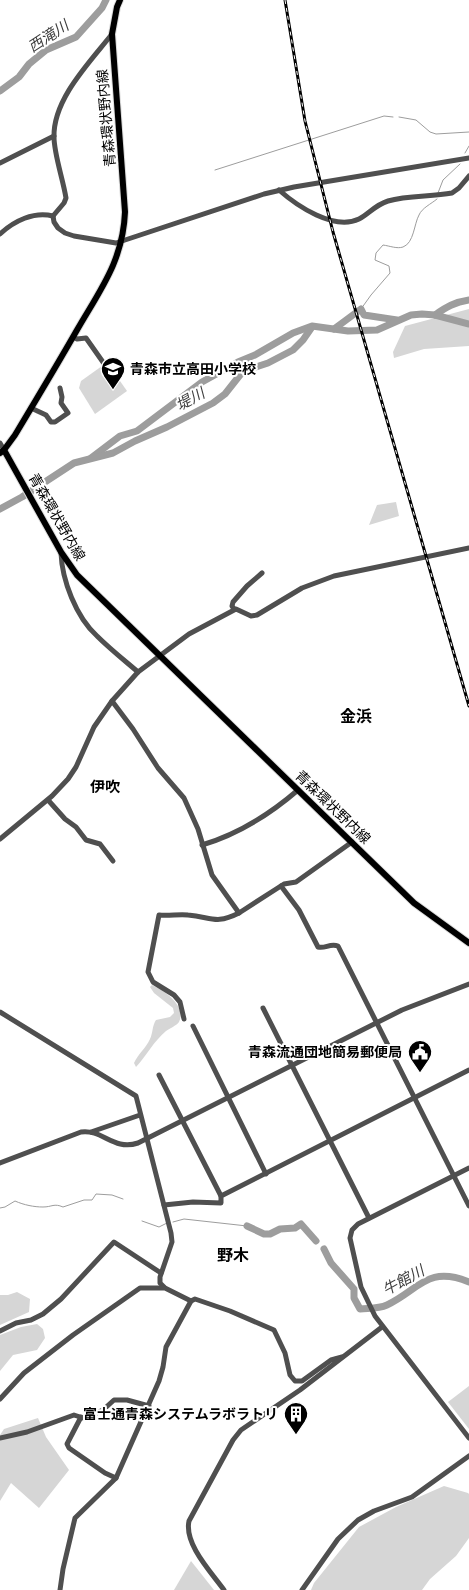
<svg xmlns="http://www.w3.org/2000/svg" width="469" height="1590" viewBox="0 0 469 1590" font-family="Poppins,'Noto Sans JP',sans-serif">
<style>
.green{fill:#d6d6d6}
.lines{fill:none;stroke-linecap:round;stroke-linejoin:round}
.stream{stroke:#9d9d9d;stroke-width:1}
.river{stroke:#9d9d9d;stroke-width:7}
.major-casing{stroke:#dbdbdb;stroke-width:8}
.minor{stroke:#4f4f4f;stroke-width:5}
.major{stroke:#000;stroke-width:6}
.rail-casing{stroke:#000;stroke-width:3}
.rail{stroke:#fff;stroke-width:1;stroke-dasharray:4;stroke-linecap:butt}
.labels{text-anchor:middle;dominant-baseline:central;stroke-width:4;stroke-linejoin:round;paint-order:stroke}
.street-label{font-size:14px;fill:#000;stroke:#fff}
.poi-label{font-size:14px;font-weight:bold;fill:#000;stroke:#fff;text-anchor:end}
.water-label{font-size:15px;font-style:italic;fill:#3e3e3e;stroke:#fff}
.neighbourhood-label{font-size:15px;font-weight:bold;fill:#000;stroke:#fff}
.quarter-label{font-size:16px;font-weight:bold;fill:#000;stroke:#fff}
</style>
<rect width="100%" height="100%" fill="#fff"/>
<g class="green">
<path d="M469,309V346L424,349L394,358L393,352L405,326Z"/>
<path d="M102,366L113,371L127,391L95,414L79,388L81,381Z"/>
<path d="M396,502L399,516L369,525L377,505Z"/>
<path d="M152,985C164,990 187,1006 179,1022C176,1026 170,1028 166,1031C154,1041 147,1055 136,1067L134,1063C138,1054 146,1048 150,1039C153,1033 152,1026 156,1020L170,1017L174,1013L173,1008L154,993L150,987Z"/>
<path d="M17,1292L30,1299L29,1312L0,1325V1295H8Z"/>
<path d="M37,1324L43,1329L45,1338L37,1350L13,1355L0,1371V1335L21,1327Z"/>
<path d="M469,1386V1429L448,1402Z"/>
<path d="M38,1418L46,1437L69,1470L39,1508L11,1483L0,1501V1435L4,1429Z"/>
<path d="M444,1486L468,1493L469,1494V1538L456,1556L430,1579L422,1590H311L314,1583L359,1527L396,1507Z"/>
<path d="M191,1561L214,1590H174Z"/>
</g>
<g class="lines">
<g class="stream">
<path d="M399,117L416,120L430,132L436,134L469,132"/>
<path d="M465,153L469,146"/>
<path d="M215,170L384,116L393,117"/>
<path d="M438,193L443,180L460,164"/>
<path d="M361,309L371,295L390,273L389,266L375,260L376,253L383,245C390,246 397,249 403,247C414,243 414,224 419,215C422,208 431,204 437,199"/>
<path d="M0,1208L5,1207L15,1201C24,1205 34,1207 43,1207C52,1207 54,1203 63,1207L84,1200H92L96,1194L112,1195L123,1199"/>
<path d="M142,1221L159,1227L167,1223"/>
<path d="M173,1222L184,1219L247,1226"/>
</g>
<g class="river">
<path d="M0,91L19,77L29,64L46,50L76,37L102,8L106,0"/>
<path d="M435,315C446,307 455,302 469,300"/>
<path d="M334,329L361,309L364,315L397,320"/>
<path d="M91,458L120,436L137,431L202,382L238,362L255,355L293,333L312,326L348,331L377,330L411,315L422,314L435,315L469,324"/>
<path d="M0,509L22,497L74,463L113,453L135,441L167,427L213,403L225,394L240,375L247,370L268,363L293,350L303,340L312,327"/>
<path d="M247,1226L264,1234H270L280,1229L295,1228L301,1224L316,1241"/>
<path d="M324,1249L331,1263L354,1289V1298L360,1309C369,1308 378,1309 387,1305C419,1290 427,1265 469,1282"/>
</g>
<g class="major-casing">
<g id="major">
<path d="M4,450L61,552L77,575L414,903L469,943"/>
<path d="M0,453L4,450L15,435C36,400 57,365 77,330C100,290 123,261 125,212L112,34L117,7L120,0"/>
</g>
</g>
<g class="minor">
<path d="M0,163L54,136"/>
<path d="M279,190C297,206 334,231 359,219C369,214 375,205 388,201C408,195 431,197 452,193L459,188L469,176"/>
<path d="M53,216L54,222L58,228L65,233L74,236L116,243L264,194L294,187L469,158"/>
<path d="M53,216L64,203L66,198C63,179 54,154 54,137C53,99 90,62 112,34"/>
<path d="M0,234C14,221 34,211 53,216"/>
<path d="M73,337L77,339L86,338L105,365"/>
<path d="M31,408L46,415L51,422H55L68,413L61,403L62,397L60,388"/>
<path d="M0,443L4,450"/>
<path d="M61,553C62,580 76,617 97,636C110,649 124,660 138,672"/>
<path d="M234,609L232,606L233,602L247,586L262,573"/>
<path d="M112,701L133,729L158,768L184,798L198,829L212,875L239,913C215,925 212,917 188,915C179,914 169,916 159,915L148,972L153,982L174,995L180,1002L184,1019"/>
<path d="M48,800L65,819L76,827L86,840L100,844L113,861"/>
<path d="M0,839L52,796L68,779L76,767L94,727L112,701L138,672L189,634L236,609L251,616L257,615L302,588L334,576L469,548"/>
<path d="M202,845C239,834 269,815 298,790"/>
<path d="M281,886L299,910L318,947C325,949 330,943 338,946L469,1206"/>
<path d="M239,913L284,884L296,882L352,842"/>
<path d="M263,1008L369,1218"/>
<path d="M0,1012L136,1096L171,1233L172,1242L160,1277V1283L164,1287"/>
<path d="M193,1026L266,1174"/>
<path d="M159,1075L221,1196"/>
<path d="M91,1132L140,1115"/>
<path d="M0,1163L81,1132C103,1129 113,1151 138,1143L402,1010L469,984"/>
<path d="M469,1168L358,1224L352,1230L350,1238L361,1287L375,1316L469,1438"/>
<path d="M164,1205L193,1202L221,1203V1196L469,1070"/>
<path d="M0,1331L16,1323L31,1320L43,1314L61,1299L114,1242L161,1273"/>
<path d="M0,1399L24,1373L73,1335L140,1288H165L191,1301L195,1299L230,1311L274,1330L285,1353L290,1375L295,1381H302L331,1360L342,1357"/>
<path d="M81,1417L67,1444L69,1448L105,1473L116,1478"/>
<path d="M0,1438L27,1432L74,1415L83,1418L92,1415L103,1410L114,1400H127L149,1406"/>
<path d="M60,1590L63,1569L75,1518L116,1478L159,1381L163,1367L166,1347L191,1301"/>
<path d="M224,1590C211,1572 184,1544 189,1521L233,1440L241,1430L300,1390L382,1327"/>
<path d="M302,1590L338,1539L358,1520L374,1511L412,1497L469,1456"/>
</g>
<use href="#major" class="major"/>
<g class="rail-casing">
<path id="rail" d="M285,0L305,121L333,232L469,706"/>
</g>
<use href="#rail" class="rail"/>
</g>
<defs>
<g id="school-pin" transform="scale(1.25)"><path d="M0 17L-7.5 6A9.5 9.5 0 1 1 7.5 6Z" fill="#000" stroke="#fff"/><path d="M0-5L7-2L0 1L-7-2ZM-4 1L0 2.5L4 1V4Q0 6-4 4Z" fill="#fff"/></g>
<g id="civic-pin" transform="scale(1.25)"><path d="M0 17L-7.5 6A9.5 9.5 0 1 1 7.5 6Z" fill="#000" stroke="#fff"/><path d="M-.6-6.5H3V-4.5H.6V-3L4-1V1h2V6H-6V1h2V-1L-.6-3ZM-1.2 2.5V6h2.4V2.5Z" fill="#fff"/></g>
<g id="building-pin" transform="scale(1.25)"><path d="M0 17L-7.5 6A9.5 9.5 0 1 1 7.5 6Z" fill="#000" stroke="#fff"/><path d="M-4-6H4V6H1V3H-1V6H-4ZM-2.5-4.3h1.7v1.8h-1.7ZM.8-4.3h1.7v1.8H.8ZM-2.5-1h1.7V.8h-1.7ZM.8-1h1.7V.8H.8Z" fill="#fff"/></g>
</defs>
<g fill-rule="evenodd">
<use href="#school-pin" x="113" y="369"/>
<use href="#civic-pin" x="420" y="1052"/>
<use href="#building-pin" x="296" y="1414"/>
</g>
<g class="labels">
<g class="street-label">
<text transform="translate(106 118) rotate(-95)">青森環状野内線</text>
<text transform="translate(57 517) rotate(60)">青森環状野内線</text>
<text transform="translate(333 807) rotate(44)">青森環状野内線</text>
</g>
<g class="poi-label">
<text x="130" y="369" text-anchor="start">青森市立高田小学校</text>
<text x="402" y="1052">青森流通団地簡易郵便局</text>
<text x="278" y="1414">富士通青森システムラボラトリ</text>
</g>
<g class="water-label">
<text transform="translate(48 36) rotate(-33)">西滝川</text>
<text transform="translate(190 399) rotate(-29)">堤川</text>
<text transform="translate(403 1280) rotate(-29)">牛館川</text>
</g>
<g class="neighbourhood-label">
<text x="105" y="786">伊吹</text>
</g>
<g class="quarter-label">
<text x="356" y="716">金浜</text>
<text x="233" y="1255">野木</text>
</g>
</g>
</svg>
